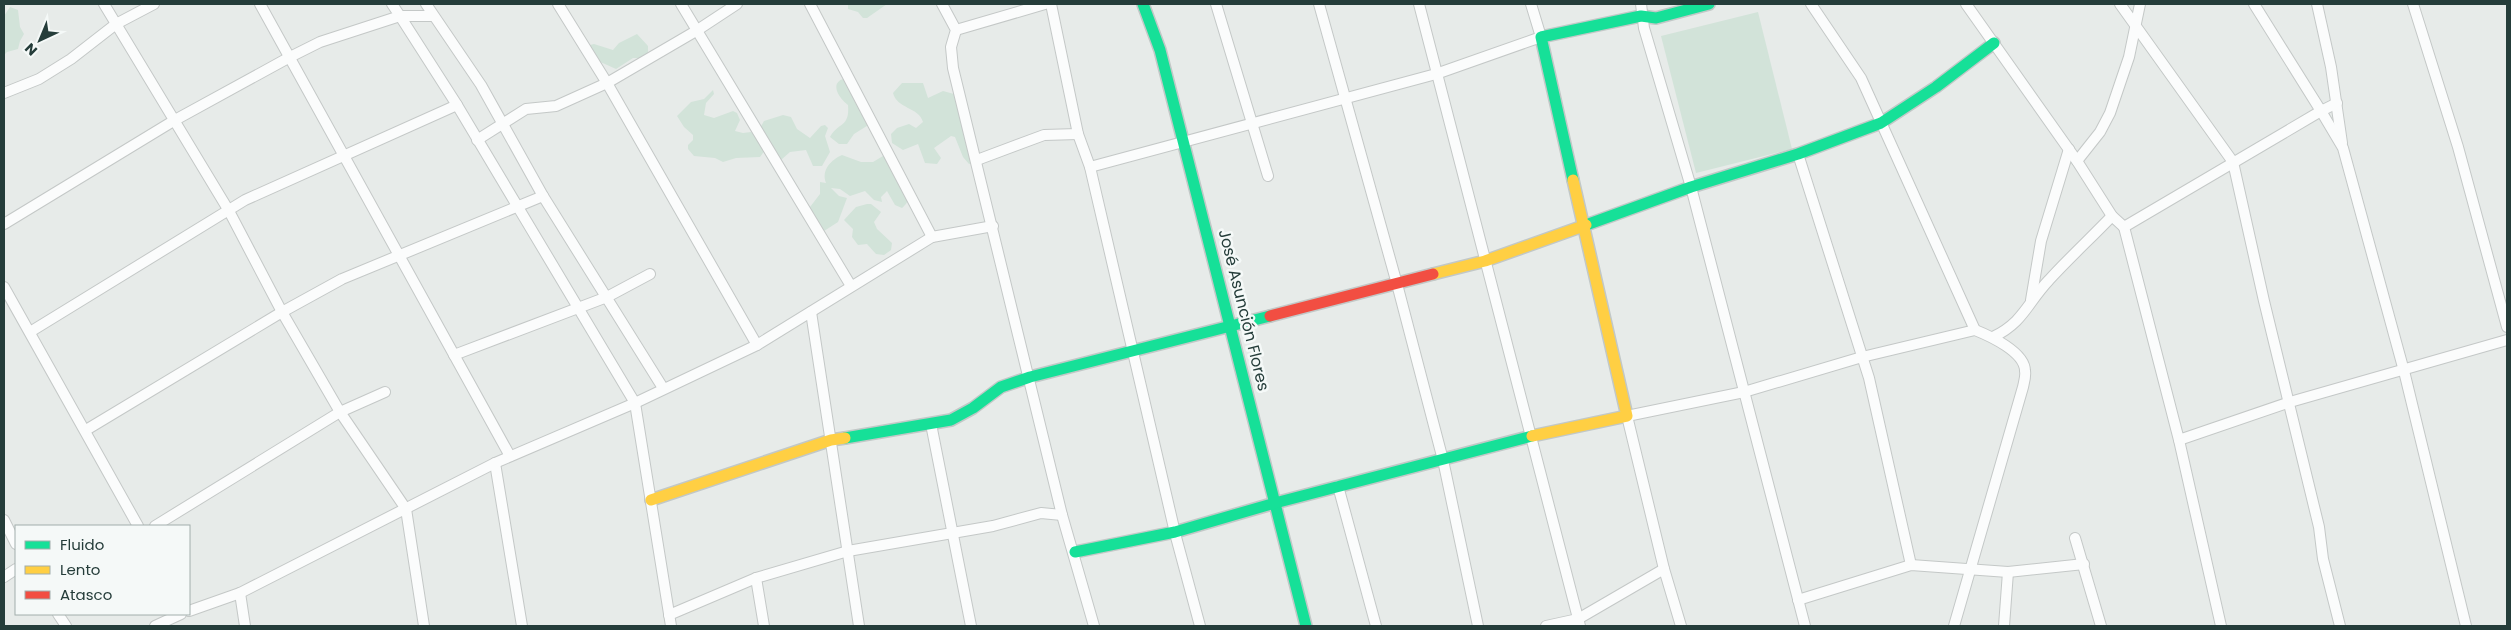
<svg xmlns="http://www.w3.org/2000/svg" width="2511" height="630" viewBox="0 0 2511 630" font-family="Poppins,sans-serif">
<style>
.green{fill:#d2e3d9}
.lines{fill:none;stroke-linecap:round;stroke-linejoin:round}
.street-casing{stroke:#c4c8c7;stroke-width:12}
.fast-casing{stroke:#c2c8c7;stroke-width:14}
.slow-casing{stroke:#c2c8c7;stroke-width:14}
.jam-casing{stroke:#c2c8c7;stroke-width:14}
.street{stroke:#fbfcfc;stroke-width:10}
.fast{stroke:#16e098;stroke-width:11}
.slow{stroke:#ffcf43;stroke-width:11}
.jam{stroke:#f24e42;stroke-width:11}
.labels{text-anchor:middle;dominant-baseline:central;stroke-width:5;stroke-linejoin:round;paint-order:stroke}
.street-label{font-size:16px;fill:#253d3a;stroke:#f5f9f8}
</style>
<rect width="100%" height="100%" fill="#e7ebe9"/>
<g class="green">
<path d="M848,4H887L867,18H863L858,12L848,9Z"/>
<path d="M10,7L18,10L20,27L24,34L20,41L18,49L7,52L4,55V16Z"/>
<path d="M1758,12L1792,149L1696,173L1661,36Z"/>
<path d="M637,34L648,46V54L641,58H633L616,69L596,60L589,49L590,45L594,44L613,50L619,43Z"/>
<path d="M846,78L870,124L854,134L847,144H839L830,137C838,122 850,128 848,105C839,98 828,82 846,78Z"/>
<path d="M902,83H923L928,98L943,91L954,94L973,163L969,164L963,157L955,137L951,136L934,148L941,158L937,164L925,163L918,144L903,150L892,143L891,134L897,128L909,124L916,128L923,122C919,107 897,109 893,93Z"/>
<path d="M713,90L714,94L706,103L704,115L714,118L733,111L737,113L740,120L735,131L743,133L751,132L758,137L765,150L760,157L736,158L723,162L715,158L694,156L688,149V145L693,140V135L684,127L677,116L691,102L704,99Z"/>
<path d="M783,115L791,117L797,129L810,138L821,126L825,125L828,128L825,136L830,152L822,166H813L806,150L790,152L781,160L777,159L760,128L764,121Z"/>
<path d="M842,155L861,162H873L883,156L891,157C892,163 893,171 895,177C899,189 917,196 902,208L895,205L887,191L881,197L882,202L874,200L865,191L850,196L840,189L831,188L839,196L847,198L838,222L824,231L811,216L810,207L820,194V182L826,183C821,170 831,160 842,155Z"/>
<path d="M867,204H871L881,212L874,222L877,229L892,243L891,250L884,255L876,254L867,244L858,245L852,237L853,229L844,220L856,207Z"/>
</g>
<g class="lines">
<g class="street-casing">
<g id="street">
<path d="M104,4L229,211L282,312L340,412L406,509L424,626"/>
<path d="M260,4L510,456"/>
<path d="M392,4L400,16H433"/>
<path d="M426,4L481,85L543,196L663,388"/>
<path d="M558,4L607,83L757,345"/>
<path d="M681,4L851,286"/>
<path d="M810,4L932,237"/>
<path d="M942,4L956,30L951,47L953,68L1062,515L1094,626"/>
<path d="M1051,4L1078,134L1090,167L1176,537L1200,626"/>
<path d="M1216,4L1268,176"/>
<path d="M1319,4L1397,284L1443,460L1478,626"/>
<path d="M1419,4L1580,626"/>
<path d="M1641,4L1644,28L1691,187L1805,626"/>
<path d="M1811,4L1861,78L1975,330"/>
<path d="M1966,4L2077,161L2112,216L2124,227L2321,111L2254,4"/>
<path d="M2120,4L2233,162L2264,301L2319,527L2323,559L2340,626"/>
<path d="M2317,4L2331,67L2342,143"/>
<path d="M2413,4L2458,147L2507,327"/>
<path d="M956,30L1045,4"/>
<path d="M4,93L39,79L71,59L116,24L154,4"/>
<path d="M2337,103L2321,111L2343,148L2404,371L2466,626"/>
<path d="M477,140L526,109L556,106L607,83L696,31L737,4"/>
<path d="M1798,154L1869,378L1911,565"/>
<path d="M977,160L1044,135L1078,134"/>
<path d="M2077,161L2100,132L2110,113L2129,57L2140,4"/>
<path d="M1090,167L1436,74L1541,37L1531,4"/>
<path d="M4,224L175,120L290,57L320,42L400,16L457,105L635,403L671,626"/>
<path d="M2124,227L2179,440L2290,402L2507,340"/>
<path d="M4,287L138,526"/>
<path d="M2031,300L2041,241L2069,149"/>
<path d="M811,312L859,626"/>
<path d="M30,332L245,200L457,105"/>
<path d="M1993,337C2024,322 2027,303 2049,280C2069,258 2091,238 2112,216"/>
<path d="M454,355L607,297L650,274"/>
<path d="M931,424L971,626"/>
<path d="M86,430L282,312L342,279L543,196"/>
<path d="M2179,440L2221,626"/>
<path d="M495,463L522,626"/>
<path d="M1338,486L1376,626"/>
<path d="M4,520L16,544"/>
<path d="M155,526L340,412L385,392"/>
<path d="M2075,538L2101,626"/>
<path d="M4,577L16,569"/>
<path d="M756,578L764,626"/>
<path d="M240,593L245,626"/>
<path d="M1798,600L1911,565L2008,572L2084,564"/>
<path d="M189,611L240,593L495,463L635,403L757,345L932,237L993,226"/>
<path d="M58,614L66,626"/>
<path d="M669,615L756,578L848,551L993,526L1041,513L1062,515"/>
<path d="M155,626L181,614"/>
<path d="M1546,626L1578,619L1664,569"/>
<path d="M1681,626L1664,569L1627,416L1744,392L1862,357L1975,330C1990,336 2025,352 2025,371C2026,376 2024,382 2023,387L1954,626"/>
<path d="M2004,626L2008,572"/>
</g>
</g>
<g class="fast-casing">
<g id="fast">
<path d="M1143,4L1160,50L1306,626"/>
<path d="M1573,180L1541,37L1641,16L1656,18L1709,4"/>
<path d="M1586,225L1691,187L1798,154L1881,123L1936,87L1994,43"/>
<path d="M845,438L951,420L973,408L1001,387L1030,377L1270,316"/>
<path d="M1075,552L1175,532L1275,503L1532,436"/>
</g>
</g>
<g class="slow-casing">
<g id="slow">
<path d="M1433,274L1485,261L1586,225"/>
<path d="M1532,436L1627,416L1573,180"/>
<path d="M651,500L831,440L845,438"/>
</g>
</g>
<g class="jam-casing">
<path id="jam" d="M1270,316L1433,274"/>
</g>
<use href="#street" class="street"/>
<use href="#fast" class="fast"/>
<use href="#slow" class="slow"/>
<use href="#jam" class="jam"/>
</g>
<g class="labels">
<g class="street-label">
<text transform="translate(1244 310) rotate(76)">José Asunción Flores</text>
</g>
</g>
<rect width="2511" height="630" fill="none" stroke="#253d3a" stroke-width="10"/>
<rect x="15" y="525" width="175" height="90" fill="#f5f9f8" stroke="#a2aeac"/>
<rect x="25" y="541" width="25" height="8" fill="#16e098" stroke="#a2aeac"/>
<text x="60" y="550" font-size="15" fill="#253d3a">Fluido</text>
<rect x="25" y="566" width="25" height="8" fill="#ffcf43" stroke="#a2aeac"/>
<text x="60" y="575" font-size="15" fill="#253d3a">Lento</text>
<rect x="25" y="591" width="25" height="8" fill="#f24e42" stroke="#a2aeac"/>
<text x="60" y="600" font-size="15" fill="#253d3a">Atasco</text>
<g transform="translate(40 40) rotate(224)" stroke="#f5f9f8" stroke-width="4" paint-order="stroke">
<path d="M0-4L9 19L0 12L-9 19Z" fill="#253d3a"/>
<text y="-8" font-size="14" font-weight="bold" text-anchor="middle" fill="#253d3a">N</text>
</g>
</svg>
